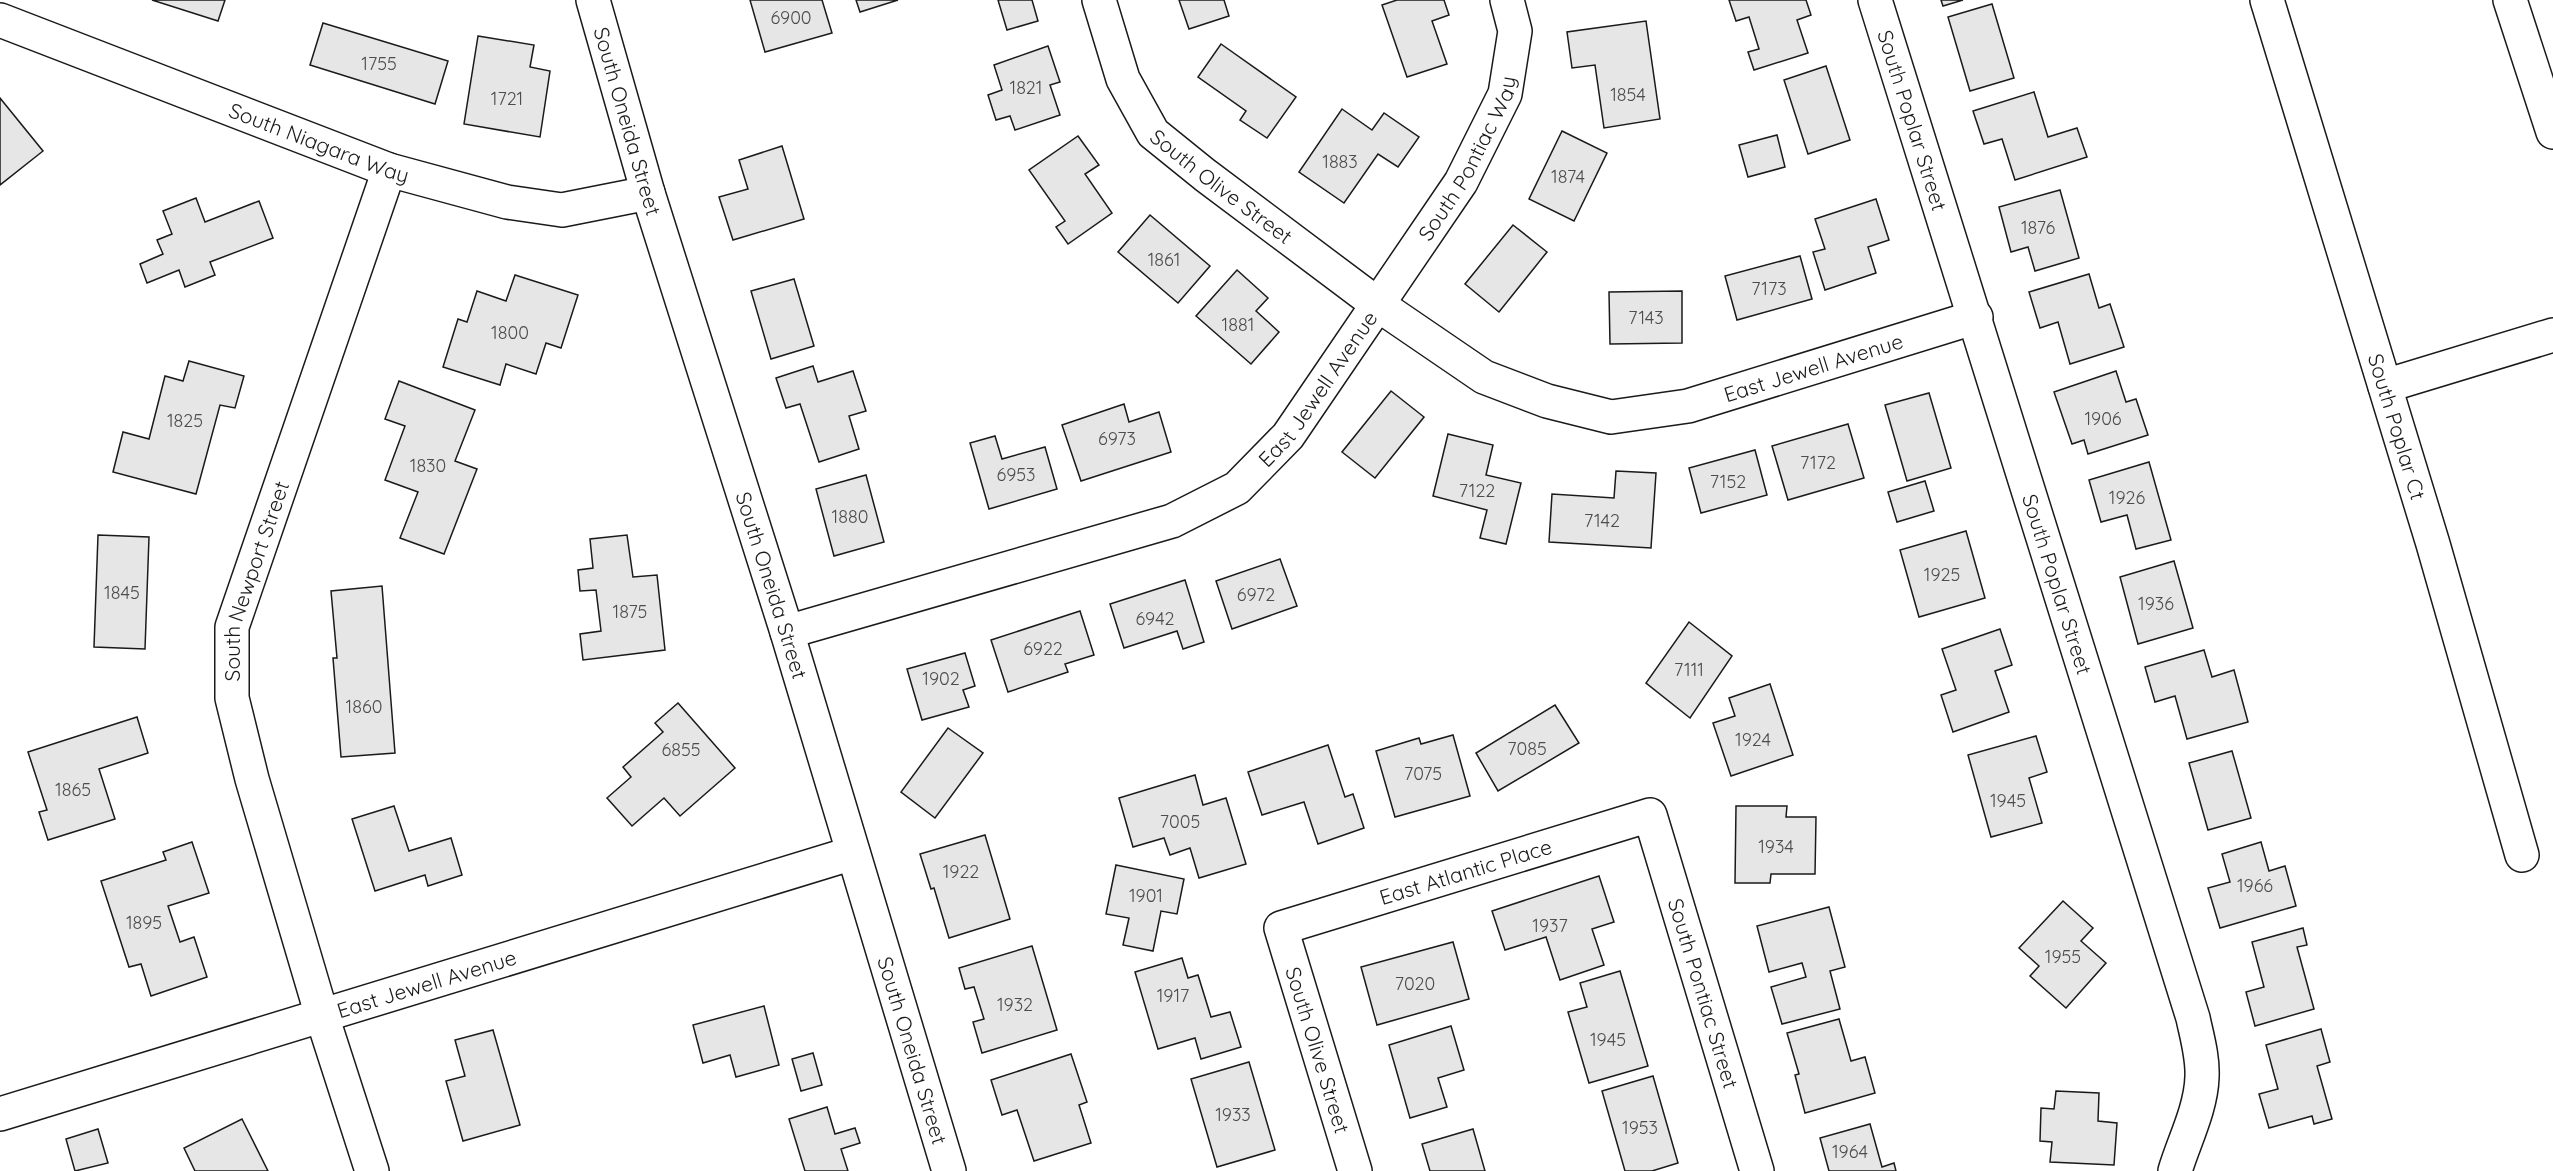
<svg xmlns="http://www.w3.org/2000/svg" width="2553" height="1171" viewBox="0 0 2553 1171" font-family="Quicksand,sans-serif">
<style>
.building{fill:#e6e6e6;stroke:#1a1a1a;stroke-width:1.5}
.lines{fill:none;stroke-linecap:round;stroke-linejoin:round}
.minor-casing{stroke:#1a1a1a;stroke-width:36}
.major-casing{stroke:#1a1a1a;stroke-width:36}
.minor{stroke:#fff;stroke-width:33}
.major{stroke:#fff;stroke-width:33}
.labels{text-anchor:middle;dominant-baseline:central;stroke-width:4.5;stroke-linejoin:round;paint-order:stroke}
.number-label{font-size:18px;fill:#4d4d4d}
.street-label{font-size:21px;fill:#1a1a1a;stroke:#fff}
</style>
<rect width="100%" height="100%" fill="#fff"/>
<g class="building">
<path d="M152,0H225L218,21Z"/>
<path d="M750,0H822L832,33L765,52Z"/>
<path d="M856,0H898L860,12Z"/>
<path d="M998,0H1032L1038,21L1007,30Z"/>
<path d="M1179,0H1224L1229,16L1189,29Z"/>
<path d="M1397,0H1444L1449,15L1432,21L1447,64L1407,77L1382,5Z"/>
<path d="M1729,0H1806L1811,15L1797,20L1808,53L1754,70L1748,52L1759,49L1749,17L1736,21Z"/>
<path d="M1941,0H1963L1943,6Z"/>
<path d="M1992,4L2014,78L1970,91L1948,17Z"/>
<path d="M1646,21L1660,119L1604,128L1595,65L1572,68L1567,32Z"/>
<path d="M323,23L448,61L435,104L310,65Z"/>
<path d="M478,36L534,45L530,67L550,71L540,137L464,124Z"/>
<path d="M1221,44L1296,97L1267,138L1240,120L1246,111L1198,77Z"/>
<path d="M1048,46L1060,82L1050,85L1060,115L1015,130L1010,116L996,120L988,95L1002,90L994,65Z"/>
<path d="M1826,66L1850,140L1808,154L1784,80Z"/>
<path d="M2034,92L2048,137L2077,128L2087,157L2015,180L2002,139L1984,144L1973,111Z"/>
<path d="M0,98L43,151L0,185Z"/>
<path d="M1342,109L1372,130L1384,113L1419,137L1398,167L1378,154L1344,203L1299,172Z"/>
<path d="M1562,131L1607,153L1574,221L1529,199Z"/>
<path d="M1777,135L1785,167L1748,177L1739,145Z"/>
<path d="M1078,136L1099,165L1085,174L1112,213L1068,244L1056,227L1065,221L1029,170Z"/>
<path d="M782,146L804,219L733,240L719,197L748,189L739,160Z"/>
<path d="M2060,190L2079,258L2035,271L2028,247L2011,252L1999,207Z"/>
<path d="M196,198L205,222L259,201L273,238L210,262L215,275L185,287L179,270L147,283L140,264L163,254L157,240L172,234L163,211Z"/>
<path d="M1876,199L1889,240L1868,247L1876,273L1825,290L1813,252L1825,249L1815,219Z"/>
<path d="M1150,215L1210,266L1178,303L1118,252Z"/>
<path d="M1513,225L1547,252L1499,312L1465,284Z"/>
<path d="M1800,256L1812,299L1737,320L1725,276Z"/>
<path d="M1237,270L1268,298L1256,311L1279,332L1251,364L1196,316Z"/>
<path d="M2089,274L2099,308L2110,304L2124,347L2070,364L2058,322L2040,328L2029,292Z"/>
<path d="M515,275L578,295L561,348L546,343L536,374L506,364L500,385L443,367L458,319L467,322L477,291L506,301Z"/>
<path d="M794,279L814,346L771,359L751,291Z"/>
<path d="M1682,291V343L1610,344L1609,292Z"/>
<path d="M189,361L244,376L235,408L220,405L196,494L113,472L123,432L149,439L165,376L183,381Z"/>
<path d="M813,366L818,382L853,371L866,411L849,416L859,449L819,462L800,404L786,408L776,378Z"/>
<path d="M2116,371L2126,402L2136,399L2148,435L2088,454L2084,440L2072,444L2054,392Z"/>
<path d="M399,381L475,410L455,461L477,469L444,554L400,538L418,492L385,480L405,426L385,419Z"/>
<path d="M1391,391L1424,417L1375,478L1342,452Z"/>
<path d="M1929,393L1951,468L1907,481L1885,405Z"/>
<path d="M1124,404L1129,422L1159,412L1171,452L1081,481L1062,425Z"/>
<path d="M1848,424L1864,478L1788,500L1772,446Z"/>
<path d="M1448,434L1493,445L1486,475L1521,483L1506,544L1480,538L1487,510L1433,496Z"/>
<path d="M995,436L1002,459L1045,447L1057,489L989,509L970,443Z"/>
<path d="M1755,450L1767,495L1701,513L1689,468Z"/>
<path d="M2149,462L2171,540L2136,549L2127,515L2101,522L2089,480Z"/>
<path d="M1616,471L1656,473L1651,548L1549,542L1552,494L1614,498Z"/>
<path d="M866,475L884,542L834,556L816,489Z"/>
<path d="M1925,481L1934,511L1897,522L1888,492Z"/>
<path d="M1966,531L1985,598L1919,617L1900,550Z"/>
<path d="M98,535L149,537L145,649L94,647Z"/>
<path d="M627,535L633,577L657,575L665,650L583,660L580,634L601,631L596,590L580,591L578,570L593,568L590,539Z"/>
<path d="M1280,559L1297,606L1232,629L1216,581Z"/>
<path d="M2174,561L2193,628L2138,644L2120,577Z"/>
<path d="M1185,580L1204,642L1183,649L1177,631L1124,648L1110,604Z"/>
<path d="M382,586L395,753L341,757L333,658H337L331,591Z"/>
<path d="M1080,611L1094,655L1065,664L1068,672L1008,692L991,640Z"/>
<path d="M1689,622L1732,656L1690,718L1646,683Z"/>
<path d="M2000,629L2012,665L1995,671L2009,712L1953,732L1941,695L1956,690L1942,649Z"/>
<path d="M2204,650L2212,677L2234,670L2248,722L2187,739L2175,696L2155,702L2145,667Z"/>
<path d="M965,653L975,686L963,690L969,707L922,720L907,669Z"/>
<path d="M1770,684L1793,755L1731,776L1713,723L1735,716L1729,698Z"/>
<path d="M678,703L735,768L680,816L664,798L632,826L607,798L631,777L623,767L663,732L655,723Z"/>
<path d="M1555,705L1579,743L1498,791L1476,753Z"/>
<path d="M137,717L148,753L99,769L115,819L48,840L39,812L47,810L28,752Z"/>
<path d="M948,728L983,753L935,818L901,792Z"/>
<path d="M1453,735L1470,796L1395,817L1376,751L1419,738L1421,744Z"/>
<path d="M2036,736L2047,772L2029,778L2042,823L1991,837L1968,755Z"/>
<path d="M1328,745L1345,797L1353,794L1364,828L1318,844L1304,802L1262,815L1248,772Z"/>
<path d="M2232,751L2251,818L2208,830L2189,763Z"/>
<path d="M1195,775L1203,805L1226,798L1246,864L1199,878L1190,848L1170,855L1164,838L1133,847L1119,798Z"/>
<path d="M394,806L409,851L451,838L462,875L428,886L425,875L375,891L352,819Z"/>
<path d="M1736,806H1787L1786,817H1816L1815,874H1771L1770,883H1735Z"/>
<path d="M985,835L1010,919L949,938L934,888L931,889L920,854Z"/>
<path d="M192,842L209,893L168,906L180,942L194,937L207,977L151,996L141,964L129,967L101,881L166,860L163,852Z"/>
<path d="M2261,842L2269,871L2285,866L2296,906L2220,928L2208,888L2230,882L2222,854Z"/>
<path d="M1116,865L1184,879L1177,914L1161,911L1153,951L1123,945L1129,918L1106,914Z"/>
<path d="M1599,876L1614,922L1592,929L1604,965L1560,980L1546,937L1505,950L1492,911Z"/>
<path d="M2063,901L2093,928L2081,941L2106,963L2066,1008L2030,976L2039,966L2019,948Z"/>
<path d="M1829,907L1845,967L1830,971L1840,1009L1782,1024L1771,987L1806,977L1802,963L1769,972L1757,926Z"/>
<path d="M2303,928L2307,945L2297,947L2314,1009L2255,1026L2246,992L2264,987L2252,942Z"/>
<path d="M1453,942L1469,999L1377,1025L1361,967Z"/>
<path d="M1032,946L1057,1030L982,1053L973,1022L984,1019L974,987L965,989L959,968Z"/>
<path d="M1182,958L1188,978L1198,975L1211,1017L1230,1012L1241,1047L1201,1059L1195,1038L1158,1049L1135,972Z"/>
<path d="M1620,971L1648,1066L1589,1083L1568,1012L1587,1007L1580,983Z"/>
<path d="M764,1006L779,1065L736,1077L730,1055L703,1063L693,1025Z"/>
<path d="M1839,1019L1851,1061L1865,1057L1875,1093L1805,1113L1795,1075L1799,1074L1787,1033Z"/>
<path d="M1451,1026L1464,1070L1438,1078L1447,1107L1410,1118L1389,1045Z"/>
<path d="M2321,1029L2330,1062L2317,1066L2332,1119L2314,1124L2312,1116L2269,1128L2259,1094L2278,1089L2266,1045Z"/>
<path d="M493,1030L520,1125L463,1141L446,1081L465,1076L455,1040Z"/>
<path d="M813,1053L822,1085L801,1091L792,1059Z"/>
<path d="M1071,1054L1087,1102L1079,1105L1091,1143L1034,1161L1017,1110L1002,1115L991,1080Z"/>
<path d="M1249,1062L1275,1150L1217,1167L1191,1079Z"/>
<path d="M1653,1076L1678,1163L1652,1171H1625L1602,1091Z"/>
<path d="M2056,1091L2099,1093L2098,1121L2117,1123L2114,1165L2050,1162L2052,1142L2040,1141L2041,1108L2054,1109Z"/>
<path d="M827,1107L835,1134L855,1128L860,1143L841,1149L848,1171H805L789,1119Z"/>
<path d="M242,1119L268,1171H195L184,1148Z"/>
<path d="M1870,1124L1882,1167L1894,1163L1896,1171H1829L1820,1138Z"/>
<path d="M98,1129L108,1163L75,1171L66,1139Z"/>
<path d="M1473,1129L1485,1171H1430L1422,1144Z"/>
</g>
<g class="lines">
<g class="minor-casing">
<g id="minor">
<path id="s1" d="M593,0L648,193L787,632L949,1171"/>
<path id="s2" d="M1099,0L1123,79L1153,133L1205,175L1377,304L1484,377L1547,401L1611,417L1688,406L1976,317"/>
<path id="s3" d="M1875,0L2193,1018C2197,1037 2203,1057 2202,1077C2201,1109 2184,1141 2175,1171"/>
<path id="s4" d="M2267,0L2433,544L2522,855"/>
<path id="s5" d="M0,20L389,170L507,202L562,210L648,193"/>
<path d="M2385,386L2553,335"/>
<path id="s6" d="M787,632L1172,521L1237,488L1288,436L1461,182L1505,94L1515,31L1507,0"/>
<path id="s7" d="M0,1114L853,853"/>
<path id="s8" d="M372,1171L322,1016L252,779L232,698V627L389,170"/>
<path id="s9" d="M1355,1171L1281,928L1650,815L1757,1171"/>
</g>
</g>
<g class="major-casing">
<path id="major" d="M2510,0L2553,132"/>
</g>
<use href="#minor" class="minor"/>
<use href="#major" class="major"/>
</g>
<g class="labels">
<g class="number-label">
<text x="791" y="17">6900</text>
<text x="379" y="63">1755</text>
<text x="1026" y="87">1821</text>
<text x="1628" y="94">1854</text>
<text x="507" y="98">1721</text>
<text x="1340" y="161">1883</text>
<text x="1568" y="176">1874</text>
<text x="2038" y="227">1876</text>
<text x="1164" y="259">1861</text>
<text x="1769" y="288">7173</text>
<text x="1646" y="317">7143</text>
<text x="1238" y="324">1881</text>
<text x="510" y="332">1800</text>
<text x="2103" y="418">1906</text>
<text x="185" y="420">1825</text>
<text x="1117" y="438">6973</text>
<text x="1818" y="462">7172</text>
<text x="428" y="465">1830</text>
<text x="1016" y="474">6953</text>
<text x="1728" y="481">7152</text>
<text x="1477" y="490">7122</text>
<text x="2127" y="497">1926</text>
<text x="850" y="516">1880</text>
<text x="1602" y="520">7142</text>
<text x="1942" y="574">1925</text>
<text x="122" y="592">1845</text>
<text x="1256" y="594">6972</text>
<text x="2156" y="603">1936</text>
<text x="630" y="611">1875</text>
<text x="1155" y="618">6942</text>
<text x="1043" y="648">6922</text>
<text x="1689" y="669">7111</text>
<text x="941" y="678">1902</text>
<text x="364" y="706">1860</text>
<text x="1753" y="739">1924</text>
<text x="1527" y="748">7085</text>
<text x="681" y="749">6855</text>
<text x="1423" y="773">7075</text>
<text x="73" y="789">1865</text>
<text x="2008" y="800">1945</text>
<text x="1180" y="821">7005</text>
<text x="1776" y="846">1934</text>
<text x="961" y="871">1922</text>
<text x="2255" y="885">1966</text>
<text x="1146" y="895">1901</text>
<text x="144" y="922">1895</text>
<text x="1550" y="925">1937</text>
<text x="2063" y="956">1955</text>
<text x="1415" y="983">7020</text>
<text x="1173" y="995">1917</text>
<text x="1015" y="1004">1932</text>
<text x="1608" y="1039">1945</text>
<text x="1233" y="1114">1933</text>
<text x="1640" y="1127">1953</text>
<text x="1850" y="1151">1964</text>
</g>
<g class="street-label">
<text stroke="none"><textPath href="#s3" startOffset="126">South Poplar Street</textPath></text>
<text stroke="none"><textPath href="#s1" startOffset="126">South Oneida Street</textPath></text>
<text stroke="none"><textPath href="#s5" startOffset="342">South Niagara Way</textPath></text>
<text stroke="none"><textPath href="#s6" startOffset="878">South Pontiac Way</textPath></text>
<text stroke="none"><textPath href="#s2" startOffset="231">South Olive Street</textPath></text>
<text stroke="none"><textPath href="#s2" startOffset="898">East Jewell Avenue</textPath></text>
<text stroke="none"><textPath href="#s6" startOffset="602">East Jewell Avenue</textPath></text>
<text stroke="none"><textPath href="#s4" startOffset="446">South Poplar Ct</textPath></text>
<text stroke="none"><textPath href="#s8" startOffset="614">South Newport Street</textPath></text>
<text stroke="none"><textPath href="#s3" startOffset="612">South Poplar Street</textPath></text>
<text stroke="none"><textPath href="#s1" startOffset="612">South Oneida Street</textPath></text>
<text stroke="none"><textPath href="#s9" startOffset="447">East Atlantic Place</textPath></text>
<text stroke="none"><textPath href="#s7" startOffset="446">East Jewell Avenue</textPath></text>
<text stroke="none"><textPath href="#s9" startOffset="826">South Pontiac Street</textPath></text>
<text stroke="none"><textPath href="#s1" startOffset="1098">South Oneida Street</textPath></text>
<text transform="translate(1318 1050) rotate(73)">South Olive Street</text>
</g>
</g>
</svg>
